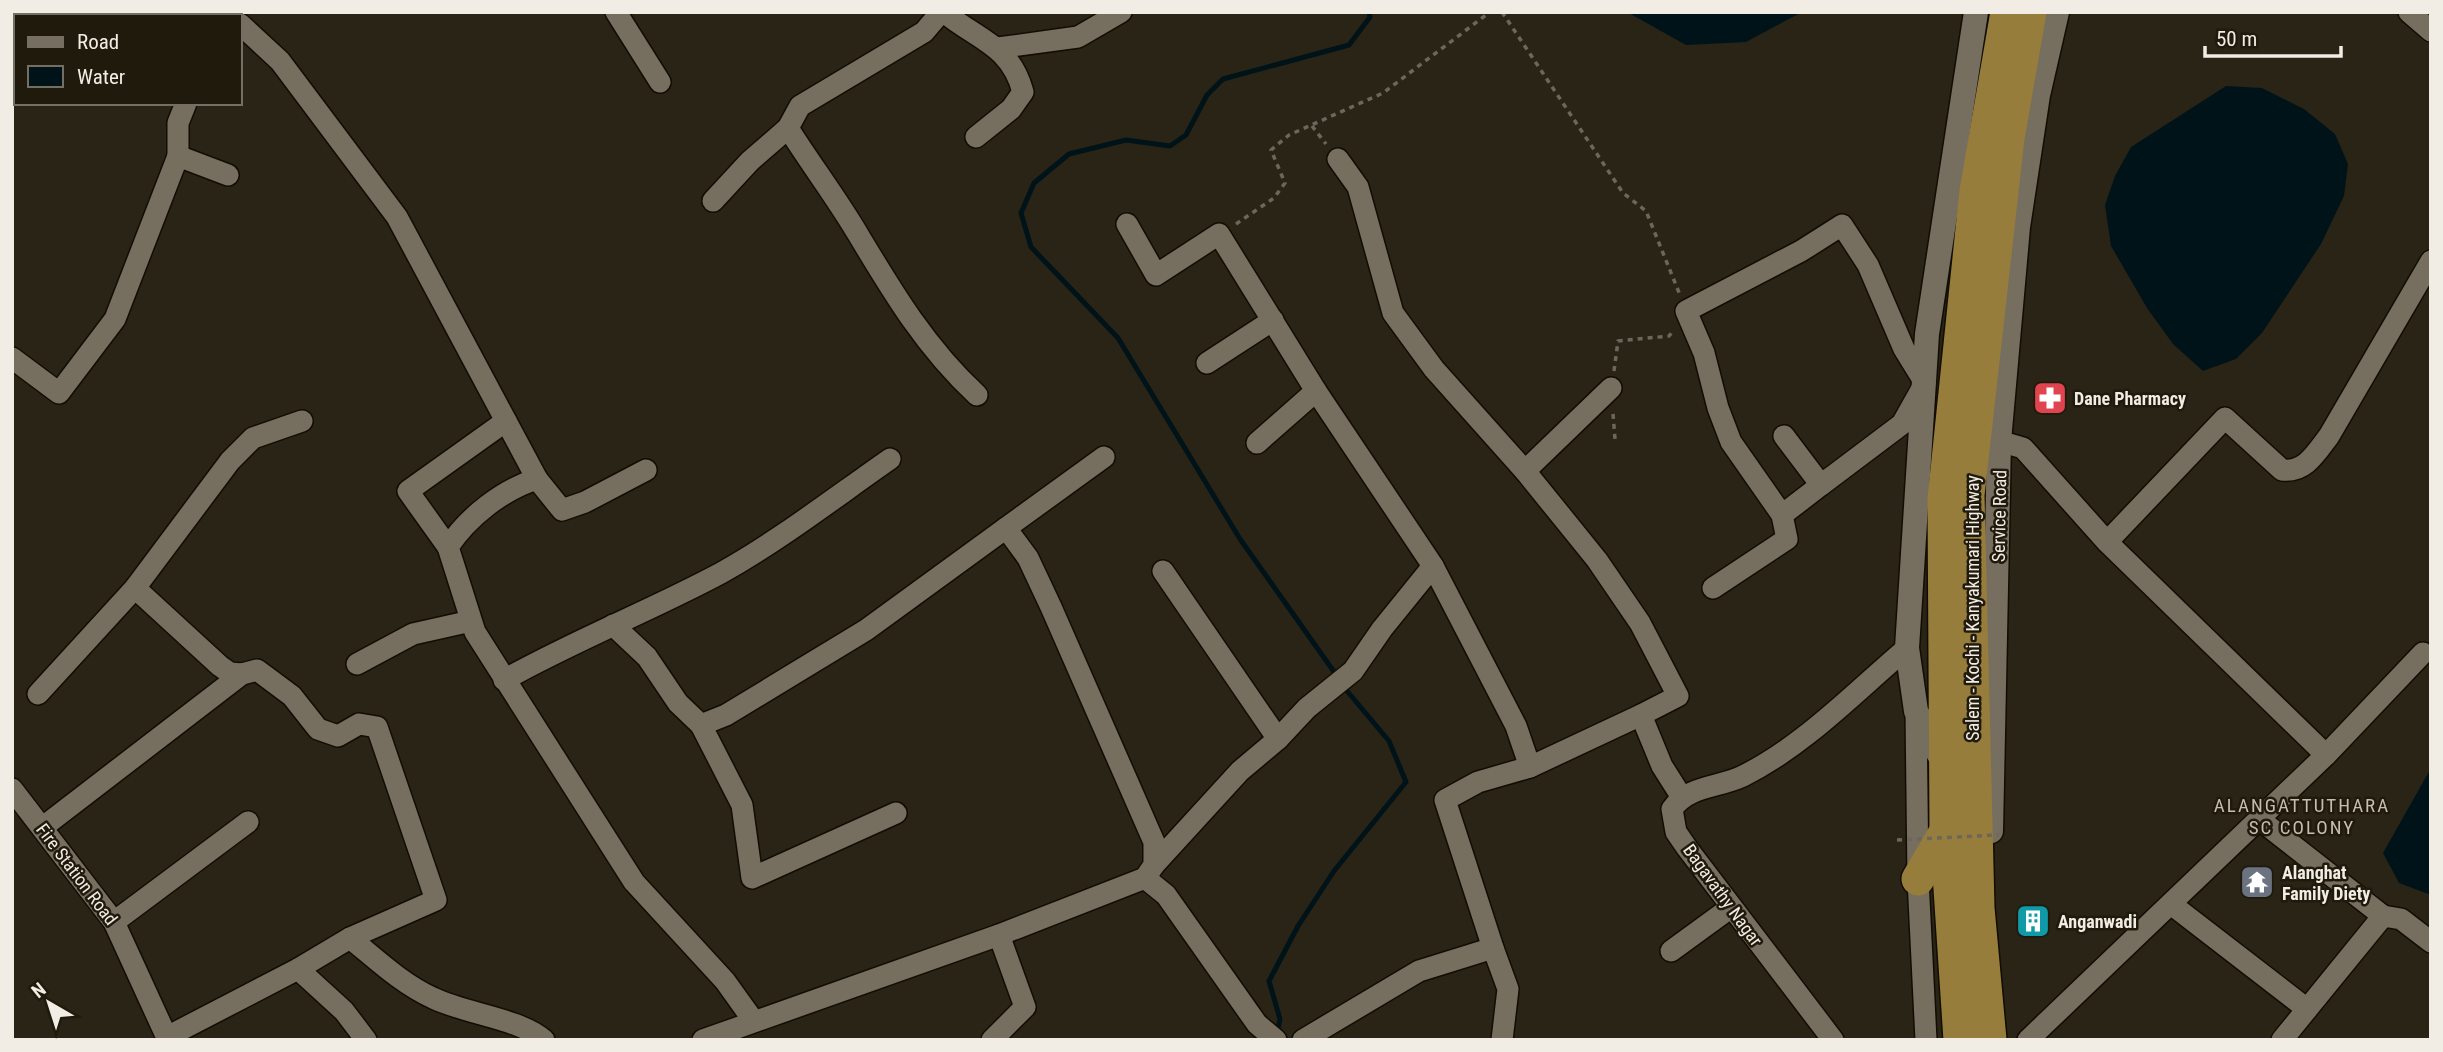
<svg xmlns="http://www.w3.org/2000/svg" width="2443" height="1052" viewBox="0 0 2443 1052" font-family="'Roboto Condensed',sans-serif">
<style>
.water{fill:#001319}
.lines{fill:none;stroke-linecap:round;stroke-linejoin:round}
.stream{stroke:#001319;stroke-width:5}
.minor-casing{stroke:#120d03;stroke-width:24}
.tertiary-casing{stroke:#120d03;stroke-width:27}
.trunk-casing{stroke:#120d03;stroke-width:36}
.path{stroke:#6d675b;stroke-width:3.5;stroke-dasharray:5 5;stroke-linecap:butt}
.minor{stroke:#766e5f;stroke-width:21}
.tertiary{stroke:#766e5f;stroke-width:24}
.trunk{stroke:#977d3b;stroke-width:33}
.path-bridge{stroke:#6d675b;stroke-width:3.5;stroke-dasharray:5 5;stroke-linecap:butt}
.labels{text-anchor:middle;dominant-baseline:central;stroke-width:5;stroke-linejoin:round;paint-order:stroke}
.poi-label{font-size:18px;font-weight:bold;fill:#f1ece4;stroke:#201a0d;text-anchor:start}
.street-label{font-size:18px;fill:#f1ece4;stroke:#201a0d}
.neighbourhood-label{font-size:19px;letter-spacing:2px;fill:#c6bdad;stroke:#201a0d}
</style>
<rect width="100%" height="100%" fill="#2a2416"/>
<g class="water">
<path d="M1627,12H1802L1746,42L1686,45Z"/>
<path d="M2226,86L2262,88L2304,109L2335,134L2348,164L2344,196L2321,244L2262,333L2236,359L2203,371L2173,344L2147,308L2111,246L2105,205L2115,176L2131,147Z"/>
<path d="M2431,768V895L2399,883L2383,853Z"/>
</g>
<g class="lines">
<g class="stream">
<path d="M1337,676L1240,539L1118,338L1031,247L1021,213L1034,183L1069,154L1126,140L1170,146L1186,135L1207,95L1223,79L1349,45L1370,17L1369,12"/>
<path d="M1277,1033L1280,1019L1269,981L1298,926L1334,871L1406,782L1389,741L1342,685"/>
</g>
<g class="minor-casing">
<g id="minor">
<path d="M214,12L222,16"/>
<path d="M616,12L660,82"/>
<path d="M944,12C977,40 1010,44 1023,92L1011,109L976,137"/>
<path d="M2409,12L2431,31"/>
<path d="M240,24L280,61L397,217L537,479"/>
<path d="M998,48L1078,37L1121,12"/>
<path d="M186,103L178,123V156L228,175"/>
<path d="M788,128C810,163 835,196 856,231C892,291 925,347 977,395"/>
<path d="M1338,159L1358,187L1393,313L1434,369L1525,471L1597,560L1640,623L1678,696L1641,715L1662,766L1681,796"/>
<path d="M713,201L750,161L788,128L800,106L924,32L941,12"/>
<path d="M1127,224L1156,275L1219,234L1316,391L1433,566L1382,629L1353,671L1307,708L1278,739L1240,771L1154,865"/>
<path d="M12,358L59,393L115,319L178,156"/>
<path d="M1207,363L1273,320"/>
<path d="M1999,441L2023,448L2107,542L2326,755"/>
<path d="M1257,443L1316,391"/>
<path d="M646,470L585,502L562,510L537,479C502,490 468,517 448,547L475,632L634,882L725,981L753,1020"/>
<path d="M1525,471L1611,388"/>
<path d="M1782,515L1821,485"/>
<path d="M1006,528L1104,457"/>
<path d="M2107,542L2225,418L2282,470C2305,473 2316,453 2329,436L2431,261"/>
<path d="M448,547L408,491L506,421"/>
<path d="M1433,566L1516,726L1530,767L1478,782L1445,800L1493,948"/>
<path d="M1163,571L1278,739"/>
<path d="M135,588L220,666L230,673L242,674"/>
<path d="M1713,588L1787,539L1782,515L1731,442L1718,408L1704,353L1686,311L1801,251L1842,225L1868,265L1904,349L1925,383L1902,424L1821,485L1784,436"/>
<path d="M613,625L647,657L678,703L701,725L726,715L866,630L1006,528L1028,558L1051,607L1154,842V865L1145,878"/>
<path d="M357,664L413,634L471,621"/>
<path d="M504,680C575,640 650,611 721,573C780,540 834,498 890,459"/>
<path d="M38,694L135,588L230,461L253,438L302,421"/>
<path d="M1916,711L1918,879L1926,1040"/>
<path d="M701,725L742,805L752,878L896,813"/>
<path d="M1530,767L1641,715"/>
<path d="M12,789L114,922L168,1040"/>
<path d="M2259,819L2383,916"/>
<path d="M43,827L242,674L257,670L292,696L318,729L338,736L359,724L377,727L436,900L350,938L298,969L167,1037"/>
<path d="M2171,904L2307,1009"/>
<path d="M114,922L248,822"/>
<path d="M350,938C376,959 402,984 433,998C466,1014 518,1018 544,1040"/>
<path d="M1671,951L1730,908"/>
<path d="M298,969L344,1011L366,1040"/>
<path d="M703,1040L999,935L1145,878L1166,895L1257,1024L1276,1040"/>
<path d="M992,1040L1025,1007L999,935"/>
<path d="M1303,1040L1419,971L1493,948L1508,989L1502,1040"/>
<path d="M1833,1040L1687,848L1676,832L1672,809C1689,785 1718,788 1743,776C1805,745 1855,692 1907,648"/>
<path d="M2028,1040L2326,755L2423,653"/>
<path d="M2282,1040L2383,916L2401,919L2431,942"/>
</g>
</g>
<g class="tertiary-casing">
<g id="tertiary">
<path d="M1945,766L1916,711L1907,648L1927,334L1976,12"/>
<path d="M1991,831L1999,441L2018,227L2038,95L2057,12"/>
</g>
</g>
<g class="trunk-casing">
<g id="trunk">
<path d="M1918,879L1946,831"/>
<path d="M1960,1040L1946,828L1944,499L1976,191L2007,12"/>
<path d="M1990,1040L1978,908L1968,495L2008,138L2030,12"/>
</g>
</g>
<g class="path">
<path d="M1502,12L1623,193L1646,211L1680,295"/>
<path d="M1312,126L1326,144"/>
<path d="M1236,224L1274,198L1285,183L1271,150L1289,135L1383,93L1490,12"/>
<path d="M1614,371L1618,341L1669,336L1674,330"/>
<path d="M1613,414L1615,439"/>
</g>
<use href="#minor" class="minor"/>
<use href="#tertiary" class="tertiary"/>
<use href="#trunk" class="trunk"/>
<path class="path-bridge" d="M1897,840L1999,835"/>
</g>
<defs>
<g id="pharmacy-square" transform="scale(1.75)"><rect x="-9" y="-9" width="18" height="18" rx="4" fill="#e0444e" stroke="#201a0d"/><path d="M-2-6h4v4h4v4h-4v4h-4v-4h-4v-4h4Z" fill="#fff"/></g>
<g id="temple-square" transform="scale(1.75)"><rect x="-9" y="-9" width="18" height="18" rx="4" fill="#6b7280" stroke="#201a0d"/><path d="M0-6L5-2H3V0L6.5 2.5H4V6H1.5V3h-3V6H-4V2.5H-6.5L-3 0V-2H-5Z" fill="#fff"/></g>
<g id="building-square" transform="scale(1.75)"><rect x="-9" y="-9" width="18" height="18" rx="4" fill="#0f9aa8" stroke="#201a0d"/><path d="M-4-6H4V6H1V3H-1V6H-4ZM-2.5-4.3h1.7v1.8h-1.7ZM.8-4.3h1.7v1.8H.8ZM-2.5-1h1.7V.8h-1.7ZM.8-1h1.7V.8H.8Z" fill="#fff"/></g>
</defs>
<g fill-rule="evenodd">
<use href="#pharmacy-square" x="2050" y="398"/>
<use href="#temple-square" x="2257" y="882"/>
<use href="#building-square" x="2033" y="921"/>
</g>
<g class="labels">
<g class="poi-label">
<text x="2074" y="398">Dane Pharmacy</text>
<text x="2282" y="872">Alanghat<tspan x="2282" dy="21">Family Diety</tspan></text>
<text x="2058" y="921">Anganwadi</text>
</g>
<g class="street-label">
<text transform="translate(1999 516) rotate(-89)">Service Road</text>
<text transform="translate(1972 608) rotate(-90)">Salem - Kochi - Kanyakumari Highway</text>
<text transform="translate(77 874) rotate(53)">Fire Station Road</text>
<text transform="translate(1723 895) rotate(54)">Bagavathy Nagar</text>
</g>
<g class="neighbourhood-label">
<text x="2302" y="805">ALANGATTUTHARA<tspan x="2302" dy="22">SC COLONY</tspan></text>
</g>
</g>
<rect width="2443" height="1052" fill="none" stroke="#f1ece4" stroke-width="28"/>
<rect x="14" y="14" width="228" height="91" fill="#201a0d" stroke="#746e63" stroke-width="2"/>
<rect x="28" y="37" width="35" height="10" fill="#766e5f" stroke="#746e63" stroke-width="2"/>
<text x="77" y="49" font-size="21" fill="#f1ece4">Road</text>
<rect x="28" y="66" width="35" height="21" fill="#001319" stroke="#746e63" stroke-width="2"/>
<text x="77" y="84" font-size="21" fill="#f1ece4">Water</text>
<g transform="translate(49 1003) rotate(321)" stroke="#201a0d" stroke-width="5" paint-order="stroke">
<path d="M0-5L12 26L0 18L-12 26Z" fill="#f1ece4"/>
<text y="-10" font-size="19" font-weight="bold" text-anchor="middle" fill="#f1ece4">N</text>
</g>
<path d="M2205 46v10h136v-10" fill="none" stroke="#f1ece4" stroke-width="3.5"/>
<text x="2216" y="46" font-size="21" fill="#f1ece4" stroke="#201a0d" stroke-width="5" paint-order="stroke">50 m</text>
</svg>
